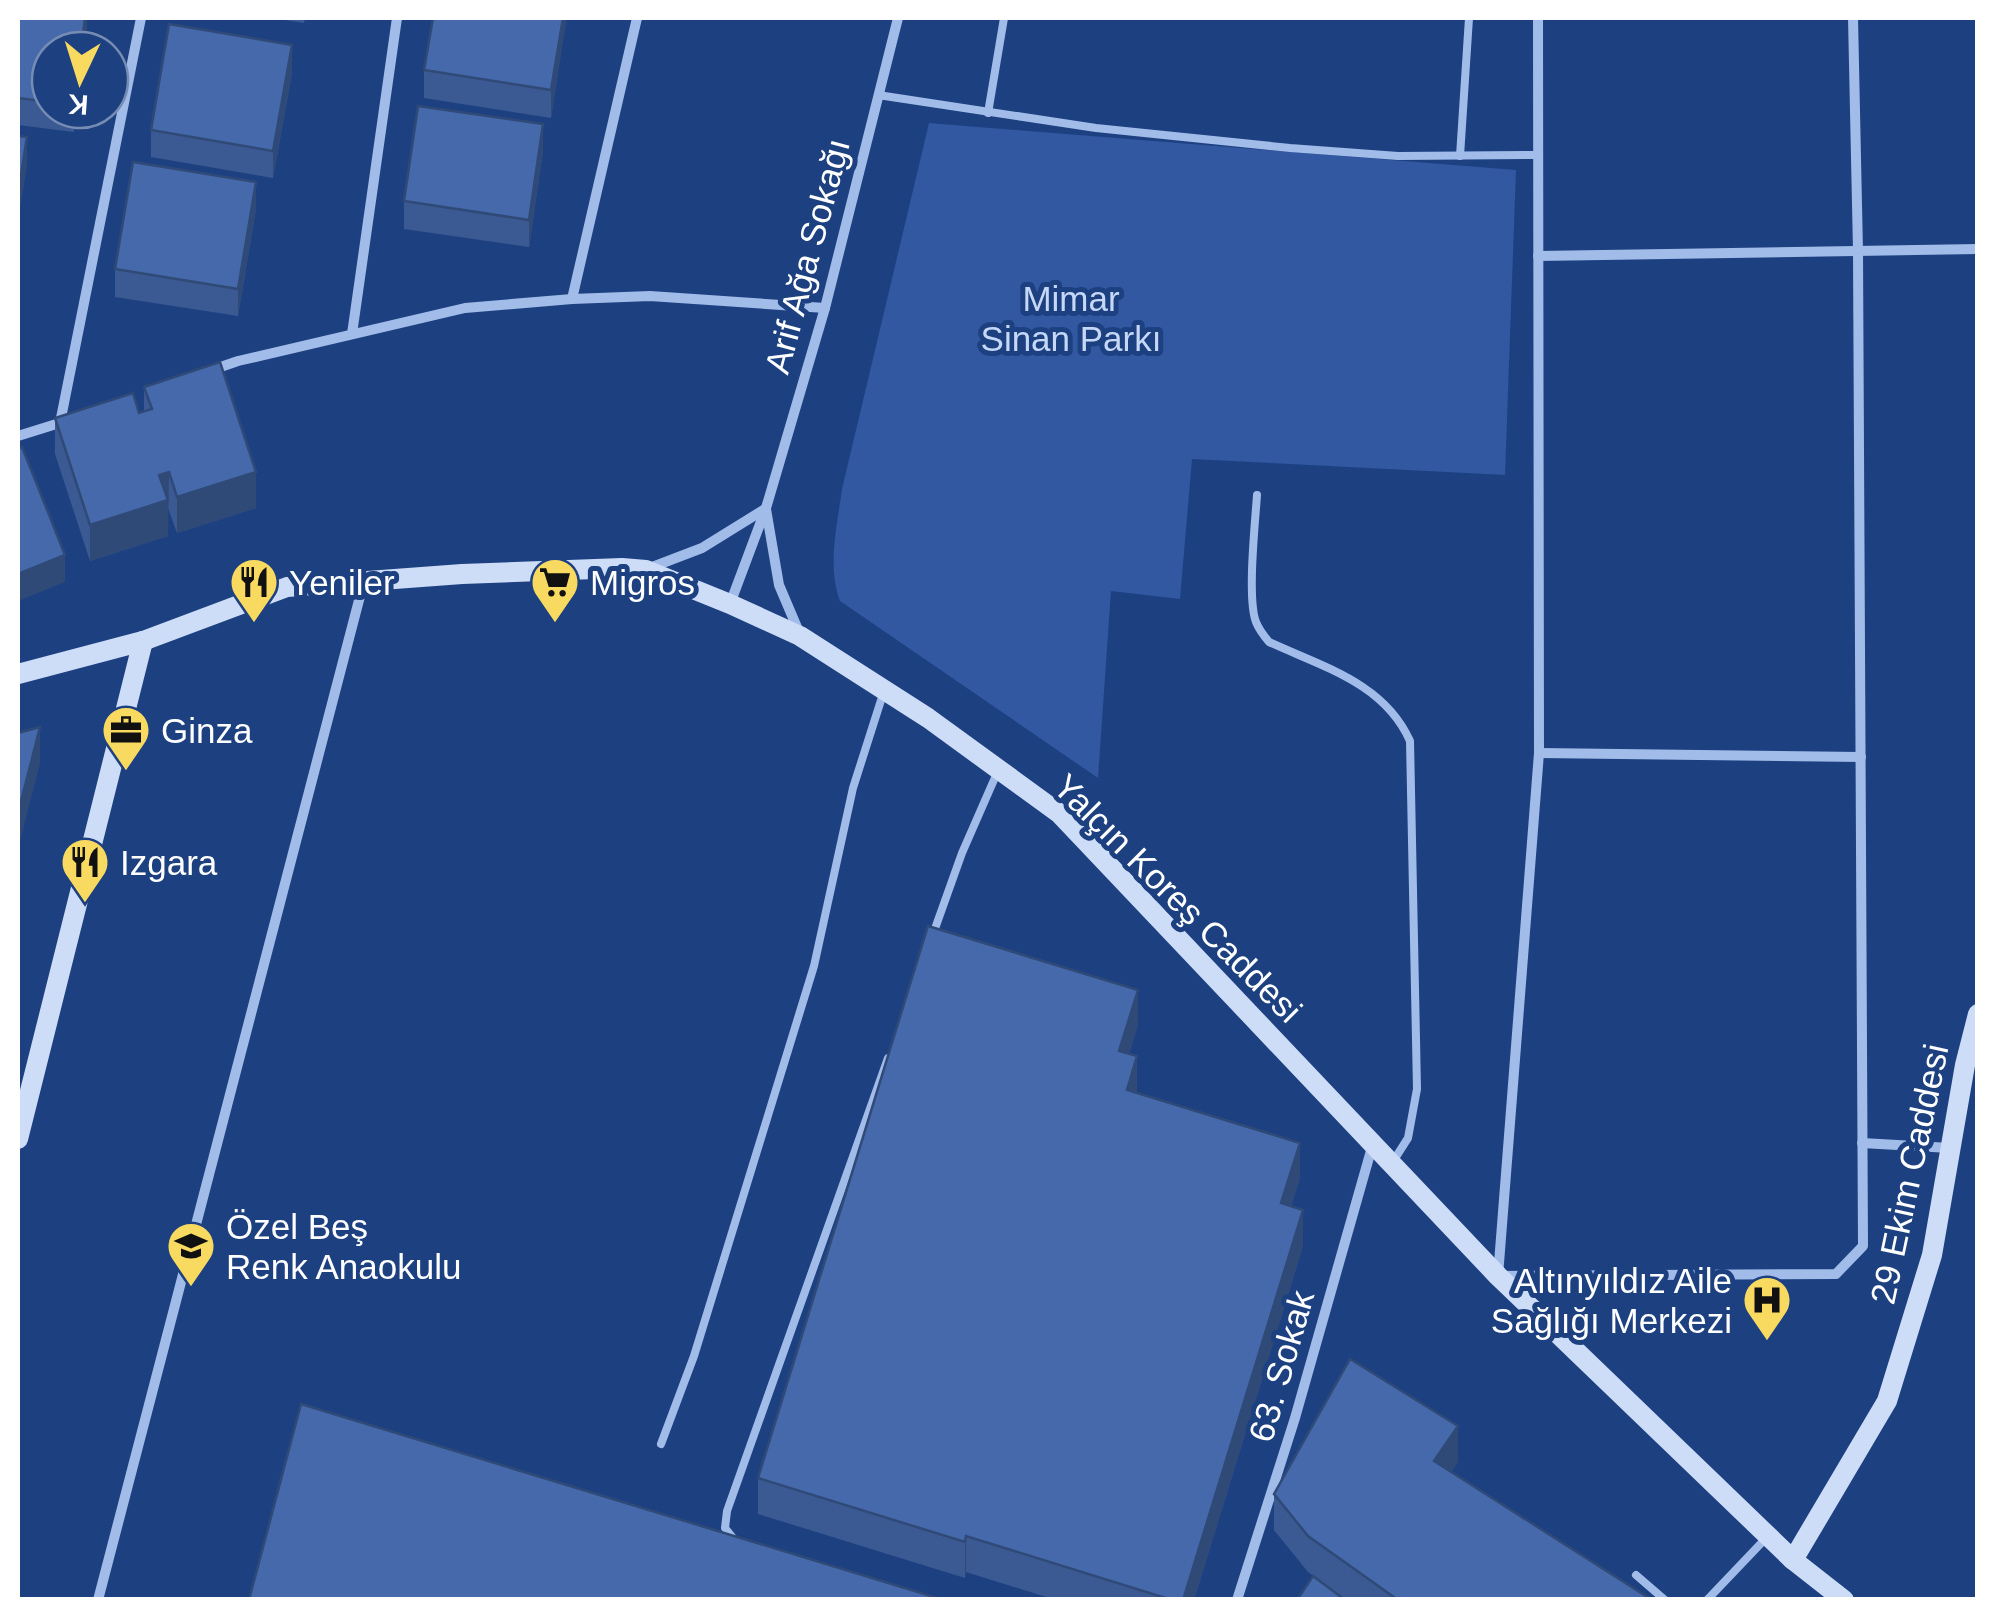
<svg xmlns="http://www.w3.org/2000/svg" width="1995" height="1617" viewBox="0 0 1995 1617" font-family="Arial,sans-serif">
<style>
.green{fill:#3158a0}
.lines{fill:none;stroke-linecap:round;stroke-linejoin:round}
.lane{stroke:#a2bce9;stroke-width:8}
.street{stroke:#a2bce9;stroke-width:10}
.secondary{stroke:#cddcf7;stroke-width:20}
.wall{fill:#3b5a93}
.shaded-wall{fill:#304a78}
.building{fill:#4569ab;stroke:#304a78;stroke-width:2.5}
.labels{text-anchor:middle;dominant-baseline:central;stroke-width:10;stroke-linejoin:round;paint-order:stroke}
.street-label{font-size:35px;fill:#fff;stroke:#1d4081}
.park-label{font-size:35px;fill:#c6d8f7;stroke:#1d4081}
.poi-label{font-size:35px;fill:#fff;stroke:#1d4081;text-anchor:start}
</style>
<rect width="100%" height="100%" fill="#1d4081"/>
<path class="green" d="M929,123L1516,170L1505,475L1192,459L1180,599L1111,591L1098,778L840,601C827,565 837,526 842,489Z"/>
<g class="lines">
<g class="lane">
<path d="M878,95L1096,128L1290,148L1398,156L1538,155"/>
<path d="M988,113L1004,18"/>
<path d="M1460,156L1469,18"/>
<path d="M1257,495C1255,524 1247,599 1256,622C1259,630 1264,636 1269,642C1323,667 1384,683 1410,741L1417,1089L1408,1138L1394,1160"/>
<path d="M932,937L962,853L997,773"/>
<path d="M661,1444L694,1356L814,966L853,788L883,694"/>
<path d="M733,1538L725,1528L727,1511L888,1058"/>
<path d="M1636,1575L1665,1600"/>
<path d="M1707,1600L1768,1536"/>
</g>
<g class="street">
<path d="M1538,18L1539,753L1498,1276L1836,1274L1863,1246L1858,251L1853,18"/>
<path d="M1538,256L1978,249"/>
<path d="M572,299L637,18"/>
<path d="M352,334L397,18"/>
<path d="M209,371L238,361L465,308L572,299L650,296L825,308"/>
<path d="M60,423L141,18"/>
<path d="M18,436L66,421"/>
<path d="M766,509L779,585L799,632"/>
<path d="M647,569L702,548L765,509"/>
<path d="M730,604L766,508L825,308L898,18"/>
<path d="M1539,753L1861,757"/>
<path d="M1862,1143L1950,1148"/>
<path d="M98,1600L364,581"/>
<path d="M1237,1600L1295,1418L1372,1147"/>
</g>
<g class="secondary">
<path d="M18,674L143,641L287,587L462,574L622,568L646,570L730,604L800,636L928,718L1060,814L1498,1276L1793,1560L1844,1600"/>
<path d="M18,1139L143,641"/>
<path d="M1793,1560L1887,1401L1932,1255L1965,1065L1978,1014"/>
</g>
</g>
<g class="wall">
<path d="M18,18H87L84,50H50V110H77L74,132L18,125Z"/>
<path d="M272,18H305L304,23Z"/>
<path d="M566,18L551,118L424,98V70Z"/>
<path d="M292,73L273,178L151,157V130Z"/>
<path d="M543,151L529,247L404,229V201Z"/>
<path d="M256,209L238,316L115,297V269Z"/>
<path d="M144,387L256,508L177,533L168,508V536L90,561L55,454V418L139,413L144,411Z"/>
<path d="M1138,1025L1129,1054L1137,1093L1300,1178L1291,1206L1303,1246L1194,1600H1056L966,1572L965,1578L758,1514V1478Z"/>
<path d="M1458,1462L1451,1472L1652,1600H1347L1308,1572L1274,1530V1494Z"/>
</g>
<g class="shaded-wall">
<path d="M85,18H87V30L84,50H81Z"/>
<path d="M563,18H566V23L551,118V90Z"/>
<path d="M292,45V73L273,178V151Z"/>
<path d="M74,110H77L74,132Z"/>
<path d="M543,124V151L529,247V220Z"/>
<path d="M27,137V165L18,221V194Z"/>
<path d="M256,182V209L238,316V289Z"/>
<path d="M169,472L168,536L90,561V525L159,475Z"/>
<path d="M256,472V508L177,533V497Z"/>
<path d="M65,555V582L18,601V574Z"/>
<path d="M40,727V763L18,849V813Z"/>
<path d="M1138,990V1025L1119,1086V1051Z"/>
<path d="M1137,1056V1092L1127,1125V1090Z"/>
<path d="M1300,1143V1178L1281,1239V1203Z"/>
<path d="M1303,1210V1246L1194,1600H1183Z"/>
<path d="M1458,1426V1462L1434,1497V1461Z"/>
<path d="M966,1536V1572L965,1578V1542Z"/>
</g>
<g class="building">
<path d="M18,18H85L81,50H50V102L18,98Z"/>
<path d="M433,18H563L551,90L424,70Z"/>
<path d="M169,24L292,45L273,151L151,130Z"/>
<path d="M418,106L543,124L529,220L404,201Z"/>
<path d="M18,136L27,137L18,194Z"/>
<path d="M133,162L256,182L238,289L115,269Z"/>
<path d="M220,362L256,472L177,497L169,472L159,475L168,500L90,525L55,418L133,393L139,413L152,409L144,387Z"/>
<path d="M22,447L65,555L18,574V449Z"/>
<path d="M40,727L18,813V733Z"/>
<path d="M928,926L1138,990L1119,1051L1137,1056L1127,1090L1300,1143L1281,1203L1303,1210L1183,1600H1172L966,1536L965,1542L758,1478Z"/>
<path d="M1350,1359L1458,1426L1434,1461L1652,1600H1398L1308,1536L1274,1494Z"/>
<path d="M301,1404L944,1600H249Z"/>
<path d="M1313,1576L1345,1600H1297Z"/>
</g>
<defs>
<g id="restaurant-pin" transform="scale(2.5)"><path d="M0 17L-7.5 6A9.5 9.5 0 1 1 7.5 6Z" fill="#f9da60" stroke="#1d4081"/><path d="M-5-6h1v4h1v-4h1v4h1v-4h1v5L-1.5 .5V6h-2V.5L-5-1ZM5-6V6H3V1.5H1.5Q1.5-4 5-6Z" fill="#111"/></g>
<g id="supermarket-pin" transform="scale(2.5)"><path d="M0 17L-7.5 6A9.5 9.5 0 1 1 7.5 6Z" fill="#f9da60" stroke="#1d4081"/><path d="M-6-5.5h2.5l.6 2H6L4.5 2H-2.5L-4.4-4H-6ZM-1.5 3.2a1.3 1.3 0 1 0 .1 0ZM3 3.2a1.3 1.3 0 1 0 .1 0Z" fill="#111"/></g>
<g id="office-pin" transform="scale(2.5)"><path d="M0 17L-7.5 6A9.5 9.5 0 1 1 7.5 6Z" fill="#f9da60" stroke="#1d4081"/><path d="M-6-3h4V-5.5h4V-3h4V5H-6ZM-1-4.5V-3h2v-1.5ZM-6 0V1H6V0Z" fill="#111"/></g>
<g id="school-pin" transform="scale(2.5)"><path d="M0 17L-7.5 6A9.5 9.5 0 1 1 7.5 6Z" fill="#f9da60" stroke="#1d4081"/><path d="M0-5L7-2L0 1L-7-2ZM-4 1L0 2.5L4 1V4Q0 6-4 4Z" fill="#111"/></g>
<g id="hospital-pin" transform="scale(2.5)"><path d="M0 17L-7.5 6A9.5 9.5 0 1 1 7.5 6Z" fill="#f9da60" stroke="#1d4081"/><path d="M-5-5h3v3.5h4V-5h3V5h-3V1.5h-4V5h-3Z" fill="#111"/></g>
</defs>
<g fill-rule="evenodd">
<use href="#restaurant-pin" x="254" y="582"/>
<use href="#supermarket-pin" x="555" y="582"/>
<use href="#office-pin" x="126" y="730"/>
<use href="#restaurant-pin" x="85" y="862"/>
<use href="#school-pin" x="191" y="1246"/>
<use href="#hospital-pin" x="1767" y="1300"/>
</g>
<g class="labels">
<g class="street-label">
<text transform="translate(807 256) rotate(-75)">Arif Ağa Sokağı</text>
<text transform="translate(1178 898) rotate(45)">Yalçın Koreş Caddesi</text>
<text transform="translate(1909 1174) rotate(-78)">29 Ekim Caddesi</text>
<text transform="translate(1281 1366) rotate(-74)">63. Sokak</text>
</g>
<g class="park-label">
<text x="1071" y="298">Mimar<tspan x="1071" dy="40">Sinan Parkı</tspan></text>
</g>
<g class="poi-label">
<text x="289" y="582">Yeniler</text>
<text x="590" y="582">Migros</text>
<text x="161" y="730">Ginza</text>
<text x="120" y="862">Izgara</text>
<text x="226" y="1226">Özel Beş<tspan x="226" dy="40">Renk Anaokulu</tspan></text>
<text x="1732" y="1280" text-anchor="end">Altınyıldız Aile<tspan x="1732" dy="40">Sağlığı Merkezi</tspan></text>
</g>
</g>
<rect width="1995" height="1617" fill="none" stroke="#ffffff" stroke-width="40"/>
<g transform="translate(80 80) rotate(184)"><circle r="48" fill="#1d4081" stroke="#778cb3" stroke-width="2.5"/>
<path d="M0-8L18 38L0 25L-18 38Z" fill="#f9da60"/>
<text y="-15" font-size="28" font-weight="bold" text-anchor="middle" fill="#ffffff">K</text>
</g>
</svg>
